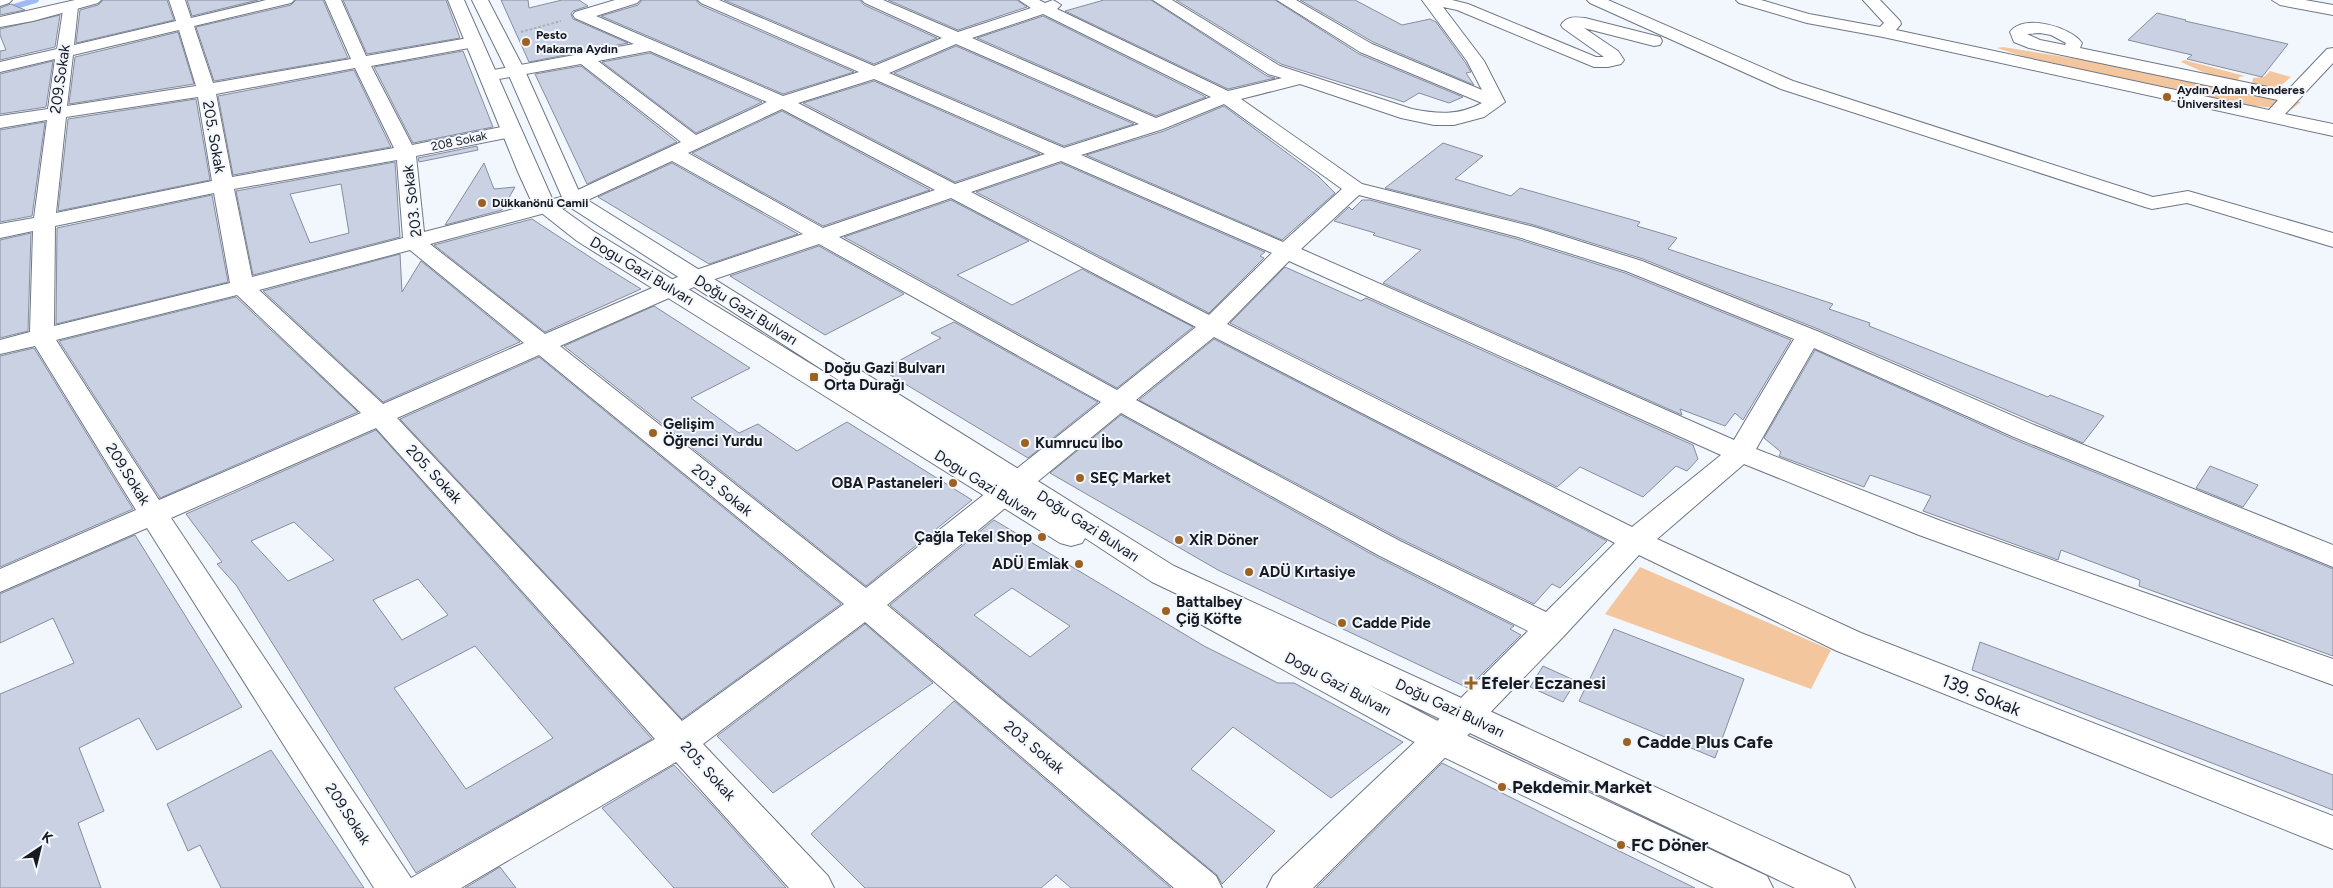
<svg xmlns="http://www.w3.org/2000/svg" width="2333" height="888" viewBox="0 0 2333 888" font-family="Figtree,sans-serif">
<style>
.green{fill:#f4c69d}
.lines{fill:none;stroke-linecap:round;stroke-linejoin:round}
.stream{stroke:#9fb9f5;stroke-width:5.5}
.building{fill:#c9d1e3;stroke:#868d9e;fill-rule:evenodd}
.minor-casing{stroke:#6f7786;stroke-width:2}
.major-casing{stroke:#6f7786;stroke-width:2}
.path{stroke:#a9adb4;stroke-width:2;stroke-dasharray:2.5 2;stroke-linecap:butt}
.minor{fill:#fff;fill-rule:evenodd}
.major{fill:#fff;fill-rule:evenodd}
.poi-dot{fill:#9d6222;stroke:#f2f6fd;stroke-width:2}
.labels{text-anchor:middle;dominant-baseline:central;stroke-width:4;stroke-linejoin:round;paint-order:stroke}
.far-poi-label{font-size:12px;font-weight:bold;fill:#171a20;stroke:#f2f6fd;text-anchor:start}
.far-street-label{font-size:12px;fill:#171a20;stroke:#f2f6fd}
.street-label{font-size:15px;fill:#171a20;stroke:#f2f6fd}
.poi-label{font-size:15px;font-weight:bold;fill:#171a20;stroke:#f2f6fd;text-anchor:start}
.near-poi-label{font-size:18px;font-weight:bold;fill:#171a20;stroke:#f2f6fd;text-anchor:start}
.near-street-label{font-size:18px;fill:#171a20;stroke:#f2f6fd}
</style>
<rect width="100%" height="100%" fill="#f2f6fd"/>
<g class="green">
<path d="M2003,47L2078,59L2084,58L2301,102L2292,109L2240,105L2035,60L1997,48Z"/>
<path d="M2184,60L2245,76L2239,77L2238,82L2212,76L2181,62Z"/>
<path d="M2270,71L2291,77L2277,89L2252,84L2253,78L2264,77Z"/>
<path d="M1640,567L1831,650L1811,689L1605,614Z"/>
</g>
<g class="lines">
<path class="stream" d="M0,11L36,0"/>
</g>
<g class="building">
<path d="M103,0H167L174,20L76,43L80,10L98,5Z"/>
<path d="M187,0H258L192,16Z"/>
<path d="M296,0H323L348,58L214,81L196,27L291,5Z"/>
<path d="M343,0H446L460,38L367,54Z"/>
<path d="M501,0H528L529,8L562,0H579L588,6L573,11L571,14L573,19L628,43L529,62Z"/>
<path d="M642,0H696L700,5L854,72L783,94L601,16L638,5Z"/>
<path d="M724,0H860L864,5L937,38L874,64Z"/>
<path d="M888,0H1017L1027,7L958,30Z"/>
<path d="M1104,0H1151L1267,76L1275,78L1228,89L1065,11Z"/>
<path d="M1176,0H1275L1359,54L1463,97L1449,103L1419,93L1404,102L1281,64Z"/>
<path d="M1300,0H1355L1402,25L1430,19L1436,22L1465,62L1471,72L1466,73L1474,85L1373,42Z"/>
<path d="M11,4L25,10L0,15V8Z"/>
<path d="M2157,13L2186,20L2185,21L2288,44L2262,77L2187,59L2192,55L2128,40Z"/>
<path d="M60,15L55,47L0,60V51L6,50L0,35V29Z"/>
<path d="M1043,16L1206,97L1156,116L977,38Z"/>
<path d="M178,32L194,84L69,104L75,57Z"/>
<path d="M956,46L1134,124L1064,146L894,73Z"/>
<path d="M463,51L493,127L413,143L374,67Z"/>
<path d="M650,53L762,102L696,133L602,62Z"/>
<path d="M53,61L46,107L0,114V74Z"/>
<path d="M581,66L677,142L587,184L535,74Z"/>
<path d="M354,70L391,147L233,175L218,96Z"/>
<path d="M874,81L1040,154L955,182L803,103Z"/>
<path d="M196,99L210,180L58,211L68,119Z"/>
<path d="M1224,106L1318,176L1335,193L1282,240L1086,155L1164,131Z"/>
<path d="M782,111L930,190L823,226L692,153Z"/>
<path d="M45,122L32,216L0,222V130Z"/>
<path d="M1443,143L1483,156L1455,179L1511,196L1520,188L1640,222L1637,226L1677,238L1668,249L1833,304L1829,309L1870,323L1869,326L2048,397L2050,395L2104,416L2083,443L1818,329L1643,259L1534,225L1385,188Z"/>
<path d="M477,146L478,150L419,162L418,158Z"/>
<path d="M395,162L400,237L253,275L236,191ZM341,184L349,233L310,243L290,194Z"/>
<path d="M484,163L494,189L515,187L502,210L445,225Z"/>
<path d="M672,163L798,234L709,264L598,197Z"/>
<path d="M1061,163L1265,252L1260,256L1264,258L1209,313L976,192Z"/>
<path d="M212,195L228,282L56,324L57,228Z"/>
<path d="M951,200L1029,241L957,275L1012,305L1082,269L1193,327L1117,388L844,237Z"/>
<path d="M1362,200H1370L1517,239L1625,273L1791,340L1743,420L1735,413L1725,426L1680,409L1682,415L1383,283L1421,250L1373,235L1375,233L1334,221L1349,207L1352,210Z"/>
<path d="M532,219L599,263L641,289L545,332L434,245Z"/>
<path d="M31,233L28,331L0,338V240Z"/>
<path d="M819,246L904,294L825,335L730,276Z"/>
<path d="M400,254L402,292L421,261L520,342L383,402L263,291Z"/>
<path d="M1285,267L1361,301L1366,298L1693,445L1698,459L1687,471L1676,466L1643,497L1580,467L1557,487L1230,323Z"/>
<path d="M236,297L358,412L160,498L59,341Z"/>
<path d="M654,306L750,368L691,398L739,433L758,424L797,451L847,422L972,500L866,586L564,346Z"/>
<path d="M954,322L1098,402L1028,458L882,370L941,338L931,333Z"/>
<path d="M1214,339L1607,541L1560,588L1552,584L1534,604L1401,539L1139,400Z"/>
<path d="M34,348L133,509L0,567V356Z"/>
<path d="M1815,350L2013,439L2333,569V656L2139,586L2140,580L2061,550L2058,560L1923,511L1931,496L1870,475L1864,487L1779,456L1781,452L1764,438Z"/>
<path d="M539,357L841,604L682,719L400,419Z"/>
<path d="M1121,415L1377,557L1514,626L1510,629L1521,635L1468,688L1218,570L1050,473Z"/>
<path d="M376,430L652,739L416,873L236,585L217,564L222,562L186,514ZM294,522L334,560L288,581L251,541ZM418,579L448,615L402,640L373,600ZM475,646L553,738L466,789L394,688Z"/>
<path d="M2210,466L2258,485L2243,507L2196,488Z"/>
<path d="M994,520L1204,646L1278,683H1294L1403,742L1331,798L1233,727L1191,769L1275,831L1222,884L1217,875L890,605ZM1012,588L1070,626L1030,657L974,615Z"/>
<path d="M135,535L242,707L157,750L139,718L79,748L104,811L78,823L101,888H0V694L74,663L53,618L0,643V594Z"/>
<path d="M865,624L933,683L773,793L717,736Z"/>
<path d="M1614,629L1744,679L1715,758L1579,701Z"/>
<path d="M1980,642L2333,775V810L1972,670Z"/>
<path d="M1543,666L1576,681L1563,702L1530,687Z"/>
<path d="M954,701L1171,888H1071L1056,875L1041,888H865L811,834Z"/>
<path d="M271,750L336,846L364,888H221L200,845L188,851L167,804Z"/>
<path d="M1442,763L1568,826L1695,888H1316Z"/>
<path d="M674,765L712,805L786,888H674L602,808Z"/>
<path d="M500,867L516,888H465Z"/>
</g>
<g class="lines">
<g class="minor-casing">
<g id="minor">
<path d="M0,0H12L9,3L0,6Z"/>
<path d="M169,0H185L191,18L266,0H294L291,3L194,26L213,83L351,59L325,0H341L366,56L474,37L480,38L482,42L480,46L371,66L412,145L511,125L518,127L521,131L518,135L511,137L416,156L424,232L565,196L681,142L581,64L488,81L482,80L479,76L482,72L488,71L634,44L575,18L573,15L575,12L615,0H640L637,3L596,16L783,96L859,72L701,3L698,0H719L874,66L942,38L865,3L862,0H883L958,32L1031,8L1019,0H1039L1045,3L1053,0L1061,5L1057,9L1228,91L1282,78L1268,74L1153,0H1172L1280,66L1412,109C1437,114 1458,116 1482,103L1360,52L1277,0H1296L1372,44L1482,90L1467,61L1422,0H1452L1468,4L1596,57H1604L1563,28L1561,25C1567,16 1575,17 1585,18L1660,37L1662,41L1660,45L1654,46L1584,28L1618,51L1624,60L1621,64L1608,67H1594L1457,10L1443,7L1484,61L1505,102L1484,117L1454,125H1434L1401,118L1300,84L1241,99L1362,184L1534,227L1642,261L1817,331L2034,425L2333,545V567L2014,437L1814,348L1756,449L1941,521L2333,659V685L1919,535L1744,464L1657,539L1861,633L2333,816V849L1837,651L1639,555L1563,637L1478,725L1313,888H1267L1273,876L1454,705L1528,631L1378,555L1121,413L887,605L1216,876L1222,888H1174L865,622L703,744L828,876L834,888H789L676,762L461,888H374L147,528L0,592V569L136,510L35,346L0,354V340L30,332L33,231L0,238V224L34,218L47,120L0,128V116L48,109L55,59L0,72V62L57,49L64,4L70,2L78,7L74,45L176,21ZM1043,14L1211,97L1156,118L972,38ZM179,30L196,86L67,106L73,55ZM956,44L1139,124L1064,148L889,73ZM650,51L767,102L696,135L598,61ZM355,68L394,148L232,177L216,94ZM874,79L1045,154L955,184L798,103ZM198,97L212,181L56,213L66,117ZM1224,104L1342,189L1283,242L1081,155L1163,129ZM782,109L935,190L823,228L688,153ZM397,160L403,238L252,277L234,189ZM672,161L803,234L687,273L545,334L430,244L579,204ZM1061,161L1272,253L1209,315L971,192ZM214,193L230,283L54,326L55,226ZM1359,195L1518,237L1626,271L1794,339L1734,440L1301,249ZM951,198L1196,327L1117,390L839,237ZM819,244L1101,402L866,588L560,346L703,283ZM410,250L524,343L383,404L259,290ZM1289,261L1721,455L1632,527L1227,324ZM237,295L361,413L159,500L56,340ZM1214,337L1615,543L1546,612L1400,541L1136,400ZM539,355L844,604L682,721L397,418ZM376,428L655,739L411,878L171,518Z"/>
<path d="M1587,0H1608L1793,81L2153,197L2188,191L2333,233V247L2187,203L2152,209L2145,207L1781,89L1590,3Z"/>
<path d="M1736,0H1761L1809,14L1880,27L1884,23L1863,0H1880L1900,21L1901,24L1896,30L2269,110L2278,100L2029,48L2014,42L2010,32C2023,13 2071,27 2082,43L2080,48L2287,91L2327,49L2333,48V63L2285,114L2333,124V136L1883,37L1807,23L1739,3ZM2040,33L2051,35L2066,43L2065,45L2040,40L2027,34Z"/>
<path d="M2272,0H2305L2333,5V15L2280,5Z"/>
</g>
</g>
<g class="major-casing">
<g id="major">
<path d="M75,0H101L98,3L33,21L0,27V17Z"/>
<path d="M448,0H464L554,203L593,231L857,392L565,204L507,71L472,0H488L525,71L581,196L1174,566L1849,876L1855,888H1795L1369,685L1453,729L1767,876L1773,888H1714L1427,749L1193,620L1188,612L1193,604L1196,603L1152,582L1085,538L1082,543L1071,546L1060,543L577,241L534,207L518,172Z"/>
</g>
</g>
<path class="path" d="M521,32L561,21"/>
<use href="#minor" class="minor"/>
<use href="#major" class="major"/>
</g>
<g class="poi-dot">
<circle cx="526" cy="42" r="5"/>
<circle cx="2167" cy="97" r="5"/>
<circle cx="482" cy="203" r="5"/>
<rect x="809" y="372" width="10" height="10" rx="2.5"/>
<circle cx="653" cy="433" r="5"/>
<circle cx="1025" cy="443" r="5"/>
<circle cx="1080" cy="478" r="5"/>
<circle cx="953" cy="483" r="5"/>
<circle cx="1042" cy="537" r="5"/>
<circle cx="1179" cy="540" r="5"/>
<circle cx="1079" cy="564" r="5"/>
<circle cx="1249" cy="572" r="5"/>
<circle cx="1166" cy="611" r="5"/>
<circle cx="1342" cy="623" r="5"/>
<path d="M1468.5 675.5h5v5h5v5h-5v5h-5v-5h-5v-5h5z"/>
<circle cx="1627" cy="742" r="5"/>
<circle cx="1502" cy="787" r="5"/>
<circle cx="1621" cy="845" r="5"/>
</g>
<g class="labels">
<g class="far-poi-label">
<text x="536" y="35">Pesto<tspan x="536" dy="14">Makarna Aydın</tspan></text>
<text x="2177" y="90">Aydın Adnan Menderes<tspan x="2177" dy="14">Üniversitesi</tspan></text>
<text x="492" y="203">Dükkanönü Camii</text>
</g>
<g class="far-street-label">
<text transform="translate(459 141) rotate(-12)">208 Sokak</text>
</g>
<g class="street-label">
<text transform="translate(60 79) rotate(-82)">209.Sokak</text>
<text transform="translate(214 137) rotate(80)">205. Sokak</text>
<text transform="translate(412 201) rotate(-97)">203. Sokak</text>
<text transform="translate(642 271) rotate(31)">Dogu Gazi Bulvarı</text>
<text transform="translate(746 310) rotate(32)">Doğu Gazi Bulvarı</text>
<text transform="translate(128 474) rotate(58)">209.Sokak</text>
<text transform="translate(434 474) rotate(47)">205. Sokak</text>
<text transform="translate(986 485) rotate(32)">Dogu Gazi Bulvarı</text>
<text transform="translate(722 490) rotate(39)">203. Sokak</text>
<text transform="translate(1088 526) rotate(33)">Doğu Gazi Bulvarı</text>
<text transform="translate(1338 684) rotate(28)">Dogu Gazi Bulvarı</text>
<text transform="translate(1450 708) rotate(25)">Doğu Gazi Bulvarı</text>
<text transform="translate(1034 747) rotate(40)">203. Sokak</text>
<text transform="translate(708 771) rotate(48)">205. Sokak</text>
<text transform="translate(348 814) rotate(57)">209.Sokak</text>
</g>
<g class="poi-label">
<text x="824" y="368">Doğu Gazi Bulvarı<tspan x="824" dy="17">Orta Durağı</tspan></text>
<text x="663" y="424">Gelişim<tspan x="663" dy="17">Öğrenci Yurdu</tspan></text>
<text x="1035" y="443">Kumrucu İbo</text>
<text x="1090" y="478">SEÇ Market</text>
<text x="943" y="483" text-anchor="end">OBA Pastaneleri</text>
<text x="1032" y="537" text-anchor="end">Çağla Tekel Shop</text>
<text x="1189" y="540">XİR Döner</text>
<text x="1069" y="564" text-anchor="end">ADÜ Emlak</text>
<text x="1259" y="572">ADÜ Kırtasiye</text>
<text x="1176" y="602">Battalbey<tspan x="1176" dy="17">Çiğ Köfte</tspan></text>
<text x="1352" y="623">Cadde Pide</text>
</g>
<g class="near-poi-label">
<text x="1481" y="683">Efeler Eczanesi</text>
<text x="1637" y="742">Cadde Plus Cafe</text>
<text x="1512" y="787">Pekdemir Market</text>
<text x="1631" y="845">FC Döner</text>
</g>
<g class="near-street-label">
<text transform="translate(1981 695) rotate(22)">139. Sokak</text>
</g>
</g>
<g transform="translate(40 848) rotate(35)" stroke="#f2f6fd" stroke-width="4" paint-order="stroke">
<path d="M0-4L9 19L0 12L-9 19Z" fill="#171a20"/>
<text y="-8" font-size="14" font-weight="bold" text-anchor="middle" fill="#171a20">K</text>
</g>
</svg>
